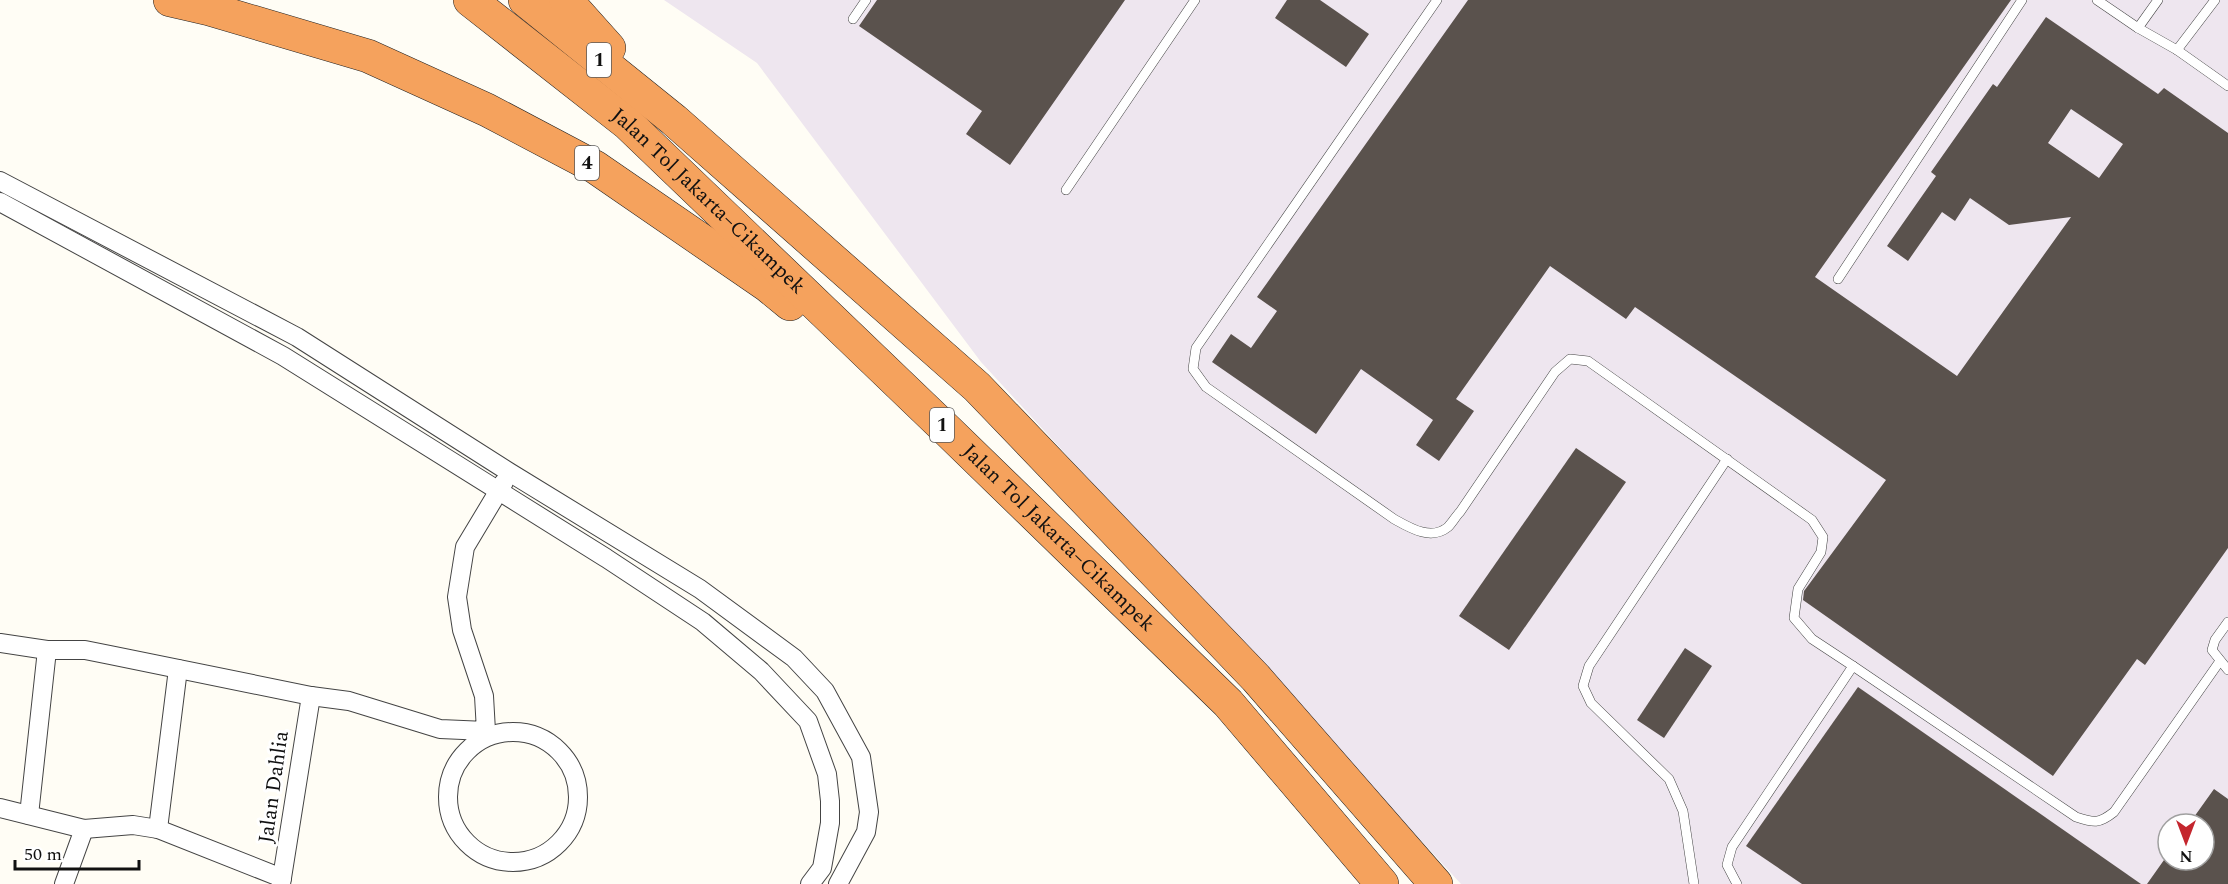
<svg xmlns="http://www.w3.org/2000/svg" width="2228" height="884" viewBox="0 0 2228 884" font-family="Spectral,serif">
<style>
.industrial{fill:#eee6ef;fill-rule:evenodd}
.building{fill:#5a524d;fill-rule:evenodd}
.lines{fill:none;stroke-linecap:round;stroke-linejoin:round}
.service-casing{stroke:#444;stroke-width:10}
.minor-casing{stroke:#444;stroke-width:20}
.motorway-casing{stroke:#222;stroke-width:34}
.service{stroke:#fff;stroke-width:9}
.minor{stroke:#fff;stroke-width:18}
.motorway{stroke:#f5a25d;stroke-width:33}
.labels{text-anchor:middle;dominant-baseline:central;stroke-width:6;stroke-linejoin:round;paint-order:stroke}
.shield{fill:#fff;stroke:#585858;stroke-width:1.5}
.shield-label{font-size:20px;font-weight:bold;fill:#111}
.street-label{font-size:21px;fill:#111;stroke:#fff}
</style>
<rect width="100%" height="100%" fill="#fffdf5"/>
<path class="industrial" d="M664,0H2228V884H1461L981,362L757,63ZM2168,824H2204V860H2168Z"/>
<g class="building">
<path d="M877,0H1125L1010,165L966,134L982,111L859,26Z"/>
<path d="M1287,0H1320L1369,34L1346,67L1275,18Z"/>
<path d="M1468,0H2011L1815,277L1957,376L2071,217L2009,225L1970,198L1955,221L1942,212L1908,261L1887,246L1936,176L1931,172L1993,84L1997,87L2046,17L2158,94L2164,88L2228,133V548L2145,665L2137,659L2053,776L1803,600L1804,591L1810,583L1886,480L1635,307L1626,319L1550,266L1456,399L1474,411L1439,461L1416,445L1433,420L1361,369L1316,434L1212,362L1231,334L1251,348L1277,311L1257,297ZM2071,109L2123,144L2099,178L2048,143Z"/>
<path d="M1576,448L1626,482L1509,650L1459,616Z"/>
<path d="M1685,648L1712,666L1664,738L1637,720Z"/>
<path d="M1858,687L2141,884H1802L1746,846Z"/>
<path d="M2214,789L2228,799V884H2147L2164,860H2204V824H2189Z"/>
</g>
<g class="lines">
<g class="service-casing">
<g id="service">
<path d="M1437,0L1196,348L1193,369L1206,387L1394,519C1410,528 1431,541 1448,527C1452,523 1456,516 1460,512L1555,372L1570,359L1588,361L1812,520L1823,537L1821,552L1798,589L1794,618L1812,639L1853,666L1732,847L1727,865L1737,884"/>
<path d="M2097,0L2138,28L2177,50L2228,86"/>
<path d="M853,19L866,0"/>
<path d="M2138,28L2158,0"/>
<path d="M2177,50L2215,0"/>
<path d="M1066,190L1195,0"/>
<path d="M1838,279L2022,0"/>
<path d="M2228,622L2215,640L2212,650L2228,670"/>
<path d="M1853,666L2076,817C2094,823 2099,824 2114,812L2220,661"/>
<path d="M1694,884L1683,811L1669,779L1591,703L1583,686L1589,666L1727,459"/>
</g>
</g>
<g class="minor-casing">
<g id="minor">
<path d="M0,181L297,337L509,472L700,589L794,658L825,691L861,757L869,812L866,832L838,884"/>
<path d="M0,202L283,356L606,558L703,622L761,671L808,721L827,774L830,801V823L822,868L810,884"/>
<path d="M0,643L47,650H85L110,655L311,696L349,701L440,729L486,731L484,696L462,630L457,597L465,547L504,482"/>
<circle cx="513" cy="797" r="65"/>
<path d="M0,808L84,829L133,825L158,829L282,878"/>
<path d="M29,815L47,650"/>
<path d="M158,829L178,669"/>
<path d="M64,884L84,829"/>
<path d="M281,884L311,696"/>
</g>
</g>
<g class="motorway-casing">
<g id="motorway">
<path d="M170,0L209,9L368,56L487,110L595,167L768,286L790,304"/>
<path id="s1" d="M470,0L628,124L948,431L1228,703L1382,884"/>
<path d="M525,0L674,120L977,387L1256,678L1436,884"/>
<path d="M566,0L609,48"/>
</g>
</g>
<use href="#service" class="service"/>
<use href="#minor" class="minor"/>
<use href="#motorway" class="motorway"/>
</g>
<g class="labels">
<g class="shield">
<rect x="587" y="43" width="24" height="34" rx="4.5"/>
<rect x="575" y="146" width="24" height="34" rx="4.5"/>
<rect x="930" y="408" width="24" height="34" rx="4.5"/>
</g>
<g class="shield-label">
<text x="599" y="60">1</text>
<text x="587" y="163">4</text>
<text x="942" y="425">1</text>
</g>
<g class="street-label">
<text stroke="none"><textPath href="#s1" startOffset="312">Jalan Tol Jakarta–Cikampek</textPath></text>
<text stroke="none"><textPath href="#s1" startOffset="798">Jalan Tol Jakarta–Cikampek</textPath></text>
<text transform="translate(274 787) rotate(-82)">Jalan Dahlia</text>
</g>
</g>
<g transform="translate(2186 842) rotate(180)"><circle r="28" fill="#ffffff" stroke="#a0a0a0" stroke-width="1.5"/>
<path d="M0-4.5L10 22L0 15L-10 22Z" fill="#c4262e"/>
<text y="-9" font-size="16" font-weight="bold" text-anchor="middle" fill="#111111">N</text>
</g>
<path d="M15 860v9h124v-9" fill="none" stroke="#111111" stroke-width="3"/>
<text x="24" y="860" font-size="18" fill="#111111" stroke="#ffffff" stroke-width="4.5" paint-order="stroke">50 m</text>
</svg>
